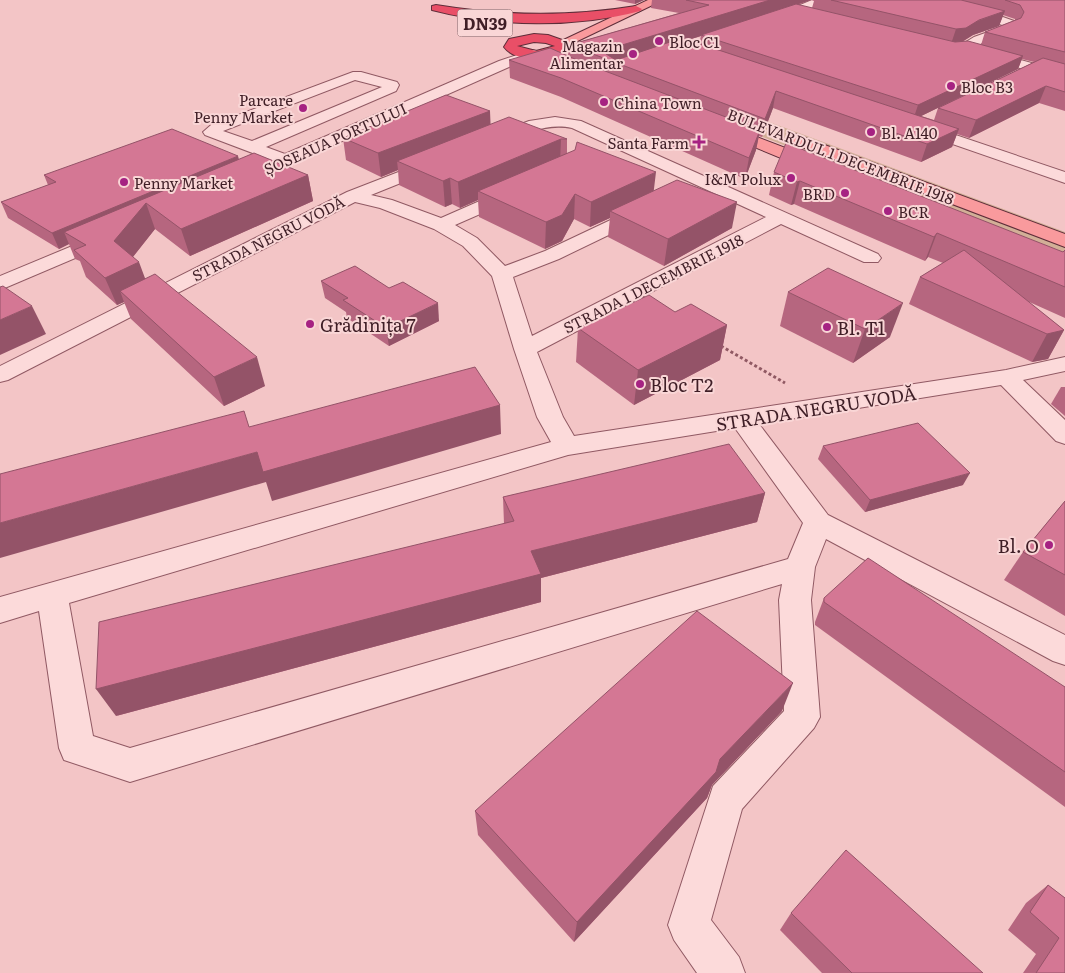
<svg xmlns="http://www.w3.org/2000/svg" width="1065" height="973" viewBox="0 0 1065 973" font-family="Literata,serif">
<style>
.green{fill:#d2af97}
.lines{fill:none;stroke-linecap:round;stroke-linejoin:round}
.minor-casing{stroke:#905963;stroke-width:2}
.major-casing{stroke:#5e2d39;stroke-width:2}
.highway-casing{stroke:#5e2d39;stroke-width:2}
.path{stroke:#905963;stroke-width:3;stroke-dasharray:3 2.5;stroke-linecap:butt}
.minor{fill:#fcdada;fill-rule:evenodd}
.major{fill:#f99a9d;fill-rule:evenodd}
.highway{fill:#e94f67;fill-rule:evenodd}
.wall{fill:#b6667f;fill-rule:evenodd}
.shaded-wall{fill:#945368}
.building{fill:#d47794;stroke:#945368}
.poi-dot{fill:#a62282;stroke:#f9d6d6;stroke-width:2}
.labels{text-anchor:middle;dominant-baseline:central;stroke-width:4;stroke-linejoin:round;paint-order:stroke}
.far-poi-label{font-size:15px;fill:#3f1e26;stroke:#f9d6d6;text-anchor:start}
.far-street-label{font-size:15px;fill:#3f1e26;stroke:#f9d6d6}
.shield{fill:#f9d6d6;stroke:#77555b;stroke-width:1}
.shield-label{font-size:16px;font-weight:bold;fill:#3f1e26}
.poi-label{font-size:18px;fill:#3f1e26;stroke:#f9d6d6;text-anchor:start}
.street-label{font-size:18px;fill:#3f1e26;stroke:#f9d6d6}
</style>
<rect width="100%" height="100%" fill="#f3c5c6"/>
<path class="green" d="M627,69L1065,232V253L638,89Z"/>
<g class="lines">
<g class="minor-casing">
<g id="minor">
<path d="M812,0H825C817,9 776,25 766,23L764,20Z"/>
<path d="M914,0C948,0 983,9 1014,21L1017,28L982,43L969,52L934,51L933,48L934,45H961L974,37L1005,26L988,20L916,2Z"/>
<path d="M532,50L537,51L538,54L537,57L509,67L250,182H238L235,178L238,174L271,160L205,135L203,132L211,125L353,72H361L397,82L399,85L396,91L266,147L285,154L499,61ZM355,80L382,87L252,141L223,131Z"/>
<path d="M984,50L1065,72V80L979,57L978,54L979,51Z"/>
<path d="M555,117L581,121L878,254L881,258L878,262H864L781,224L537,352L563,417L574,436L1006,370L1065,357V371L1023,380L1065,420V444L1056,441L1001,385L759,424L828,515L1065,635V665L1053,661L826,539L815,567L811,600L820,717L814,728L742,809L711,920L739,957L745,973H697L674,940L668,925L713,786L784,711L779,600L782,584L130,782L64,760L59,748L39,611L0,623V597L551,442L537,417L514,349L492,276L463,246L434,229L380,208L355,202L8,380L0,382V366L347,192L432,159L438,160L440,164L438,168L371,195L392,200L441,218L507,189H519L522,193L519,197L455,225L477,238L505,266L545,251L636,208H648L651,212L648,216L559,259L513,277L532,336L766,217L572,128C543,122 522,137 495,144L487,139L489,136L529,121ZM735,428L803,523L788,559L130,748L93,736L69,603L568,455Z"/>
<path d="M920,123L1065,172V183L915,131L912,128Z"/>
<path d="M106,232L113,234L116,238L113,242L0,290V276Z"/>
</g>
</g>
<g class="major-casing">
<g id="major">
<path d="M648,0H663L565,47H557L555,44Z"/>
<path d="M723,124L822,162L824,166L822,170H810L718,132L715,129L718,126Z"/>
<path d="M795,134L1065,234V247L789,142L787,139Z"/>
</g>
</g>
<g class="highway-casing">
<g id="highway">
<path d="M436,5C503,16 569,17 636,6L642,9L640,11C575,28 497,27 432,10V6Z"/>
<path d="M534,34L548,35L565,41L567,48C554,64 516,63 504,47L509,39ZM534,42L546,43L555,46L536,51L517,46Z"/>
</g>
</g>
<path class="path" d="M721,346L785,383"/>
<use href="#minor" class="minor"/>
<use href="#major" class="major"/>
<use href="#highway" class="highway"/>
</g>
<g class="wall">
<path d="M615,0H644L635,4Z"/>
<path d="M652,0H1065V111L1039,103L969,138L957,134L952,147L921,162L773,108L762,137L759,136L756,150L745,179L561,97L510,78L509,60L568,56L569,45L679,13L651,8ZM811,0L814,1L812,8L797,5ZM1003,15L1015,19V20L985,32L981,45L962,42L973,35L999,26ZM701,36L699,44L687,40ZM1022,59L1034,62L938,108L934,120L921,116L1018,69Z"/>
<path d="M490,111V124L567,139V153L654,191L732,228L664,266L608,237L610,218L590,227L574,219L562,241L545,249L479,217L478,200L460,208L452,204L445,207L399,185L398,170L381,177L346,160L343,138Z"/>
<path d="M239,160L308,175L313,201L190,256L155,229L133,257L145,279L265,386L224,406L131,319L124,302L117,305L86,277L80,261L75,259L69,244L59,249L8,218L1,202L48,185L44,175Z"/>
<path d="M774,172L1063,252L1065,250V318L1027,301L1064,330L1048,359L1032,362L909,304L920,277L943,263L928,257L925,261L794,204L791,205L769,195Z"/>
<path d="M321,281L439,321L389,346L347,318L346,312L325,298Z"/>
<path d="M788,292L890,337L853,363L780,326Z"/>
<path d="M675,312L727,325L720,360L634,405L576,362L578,328Z"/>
<path d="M1061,387H1065V416L1051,404Z"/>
<path d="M823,446L963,485L865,512L818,459Z"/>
<path d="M765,493L757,522L541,578V602L116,716L504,524L503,497Z"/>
<path d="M1065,501V616L1004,580L1023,552Z"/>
<path d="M824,598L1065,687V807L815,625V622Z"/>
<path d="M782,711L712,785L707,798L574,942L478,835L475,811Z"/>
<path d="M1048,885L1065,898V973H1023L1036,954L1008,930L1026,903Z"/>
<path d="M791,913L983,973H822L780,930Z"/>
</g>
<g class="shaded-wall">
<path d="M635,0H644L635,4Z"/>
<path d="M770,0H811L702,35H701V36L616,63L606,54L609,49Z"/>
<path d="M1005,11L999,26L973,35L960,43L951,44L956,29Z"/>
<path d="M1023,56L1018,69L913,120L918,105Z"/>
<path d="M1046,86L1039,103L969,138L976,120Z"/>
<path d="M776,91L773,108L762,137L765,119Z"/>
<path d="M490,111L491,134L397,161L398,170L381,177L378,153Z"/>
<path d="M959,129L952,147L921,162L927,144Z"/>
<path d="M760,130L756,150L745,179L749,158Z"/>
<path d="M561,139L560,163L478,191V200L460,208L458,182Z"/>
<path d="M238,156L242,170L146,203L155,229L124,268L64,232L69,244L59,249L52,233Z"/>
<path d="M656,172L653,197L610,211V218L590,227L591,202Z"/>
<path d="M308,175L313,201L190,256L181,229Z"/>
<path d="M450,178L452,204L445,207L443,181Z"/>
<path d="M800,181L794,204L791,205L797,182Z"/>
<path d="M575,194L574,219L562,241L545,249L546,222Z"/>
<path d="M737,202L732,228L664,266L668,239Z"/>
<path d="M937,233L928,257L925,261L934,237Z"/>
<path d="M139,262L149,289L120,291L124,302L117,305L105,278Z"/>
<path d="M438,303L439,321L389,346L386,328Z"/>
<path d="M903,303L890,337L853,363L865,329Z"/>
<path d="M32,306L46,334L0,355V320Z"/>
<path d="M727,325L720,360L634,405L638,370Z"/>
<path d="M1064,330L1048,359L1032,362L1047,334Z"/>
<path d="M257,357L265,386L224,406L214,377Z"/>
<path d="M500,405L501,434L272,501L266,482L0,558V523L257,452Z"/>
<path d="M970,473L963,485L865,512L870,500Z"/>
<path d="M765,493L757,522L541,578V602L116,716L96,689L531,551Z"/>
<path d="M793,683L782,711L712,785L707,798L574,942L577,922L720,759Z"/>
</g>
<g class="building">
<path d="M686,0H770L609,49L606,54L616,60L682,38L959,129L927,144L776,91L765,119L569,45L709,5Z"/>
<path d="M831,0H961L1005,11L979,20L966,28L956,29Z"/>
<path d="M1005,0H1065V52L985,32L1021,18L1024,12L1020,5Z"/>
<path d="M796,4L955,42L968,41L1023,56L918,105L701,35Z"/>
<path d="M550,48L584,63L760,130L749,158L561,78L509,60Z"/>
<path d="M1043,58L1065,64V92L1046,86L976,120L938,108Z"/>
<path d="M446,95L490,111L378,153L343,138Z"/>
<path d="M509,117L567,139H561L458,182L450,178L443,181L397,161Z"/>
<path d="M172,129L238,156L52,233L1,202L56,182L44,175Z"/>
<path d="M577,142L656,172L591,202L575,194L562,215L546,222L478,191L575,150Z"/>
<path d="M786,143L1063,252L1065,250V287L937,233L934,237L800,181L797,182L774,172Z"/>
<path d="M254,153L308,175L181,229L146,203L114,241L139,262L105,278L74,250L86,245L64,232Z"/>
<path d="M677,180L737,202L668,239L610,211Z"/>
<path d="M964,250L1064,330L1047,334L920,277Z"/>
<path d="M355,266L389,288L403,282L438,303L386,328L343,300L348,298L321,281Z"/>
<path d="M828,268L903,303L865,329L788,292Z"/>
<path d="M155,274L257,357L214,377L120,291Z"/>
<path d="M3,286L32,306L0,320V287Z"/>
<path d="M649,295L675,312L691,304L727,325L638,370L578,328Z"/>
<path d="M475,367L500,405L263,472L257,452L0,523V474L244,411L249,427Z"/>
<path d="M918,423L970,473L870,500L823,446Z"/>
<path d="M729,444L765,493L531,551L541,574L96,689L99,622L514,521L503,497Z"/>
<path d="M1065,501V575L1023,552Z"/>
<path d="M868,558L1065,687V772L824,602V598Z"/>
<path d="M697,611L793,683L720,759L716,772L577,922L475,811Z"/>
<path d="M846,850L983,973H852L791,913Z"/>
<path d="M1048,885L1065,898V973H1036L1059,938L1030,912Z"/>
</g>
<g class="poi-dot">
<circle cx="659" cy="41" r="5"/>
<circle cx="633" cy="54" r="5"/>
<circle cx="951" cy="86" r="5"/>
<circle cx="604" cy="102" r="5"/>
<circle cx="303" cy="108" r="5"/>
<circle cx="871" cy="132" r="5"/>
<path d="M696.5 134.5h5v5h5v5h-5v5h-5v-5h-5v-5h5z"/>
<circle cx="791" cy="178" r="5"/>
<circle cx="124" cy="182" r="5"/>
<circle cx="845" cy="193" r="5"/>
<circle cx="888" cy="211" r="5"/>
<circle cx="310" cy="324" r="5"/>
<circle cx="827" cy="327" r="5"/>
<circle cx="640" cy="384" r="5"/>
<circle cx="1049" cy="545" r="5"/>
</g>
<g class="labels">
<g class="far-poi-label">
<text x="669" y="41">Bloc C1</text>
<text x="623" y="45" text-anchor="end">Magazin<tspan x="623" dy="17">Alimentar</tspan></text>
<text x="961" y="86">Bloc B3</text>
<text x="293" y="99" text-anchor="end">Parcare<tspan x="293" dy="17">Penny Market</tspan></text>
<text x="614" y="102">China Town</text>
<text x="881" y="132">Bl. A140</text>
<text x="689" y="142" text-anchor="end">Santa Farm</text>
<text x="781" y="178" text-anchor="end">I&amp;M Polux</text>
<text x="134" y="182">Penny Market</text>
<text x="835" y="193" text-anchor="end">BRD</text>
<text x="898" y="211">BCR</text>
</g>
<g class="far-street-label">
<text transform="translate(335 138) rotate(-24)">ȘOSEAUA PORTULUI</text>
<text transform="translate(841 156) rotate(21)">BULEVARDUL 1 DECEMBRIE 1918</text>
<text transform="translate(268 238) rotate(-27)">STRADA NEGRU VODĂ</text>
<text transform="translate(653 283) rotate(-27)">STRADA 1 DECEMBRIE 1918</text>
</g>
<rect class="shield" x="457.5" y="9.5" width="55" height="27" rx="4"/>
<g class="shield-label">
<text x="485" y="23">DN39</text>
</g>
<g class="poi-label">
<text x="320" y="324">Grădinița 7</text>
<text x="837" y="327">Bl. T1</text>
<text x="650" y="384">Bloc T2</text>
<text x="1039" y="545" text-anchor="end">Bl. O</text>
</g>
<g class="street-label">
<text transform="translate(816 408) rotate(-9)">STRADA NEGRU VODĂ</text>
</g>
</g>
</svg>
